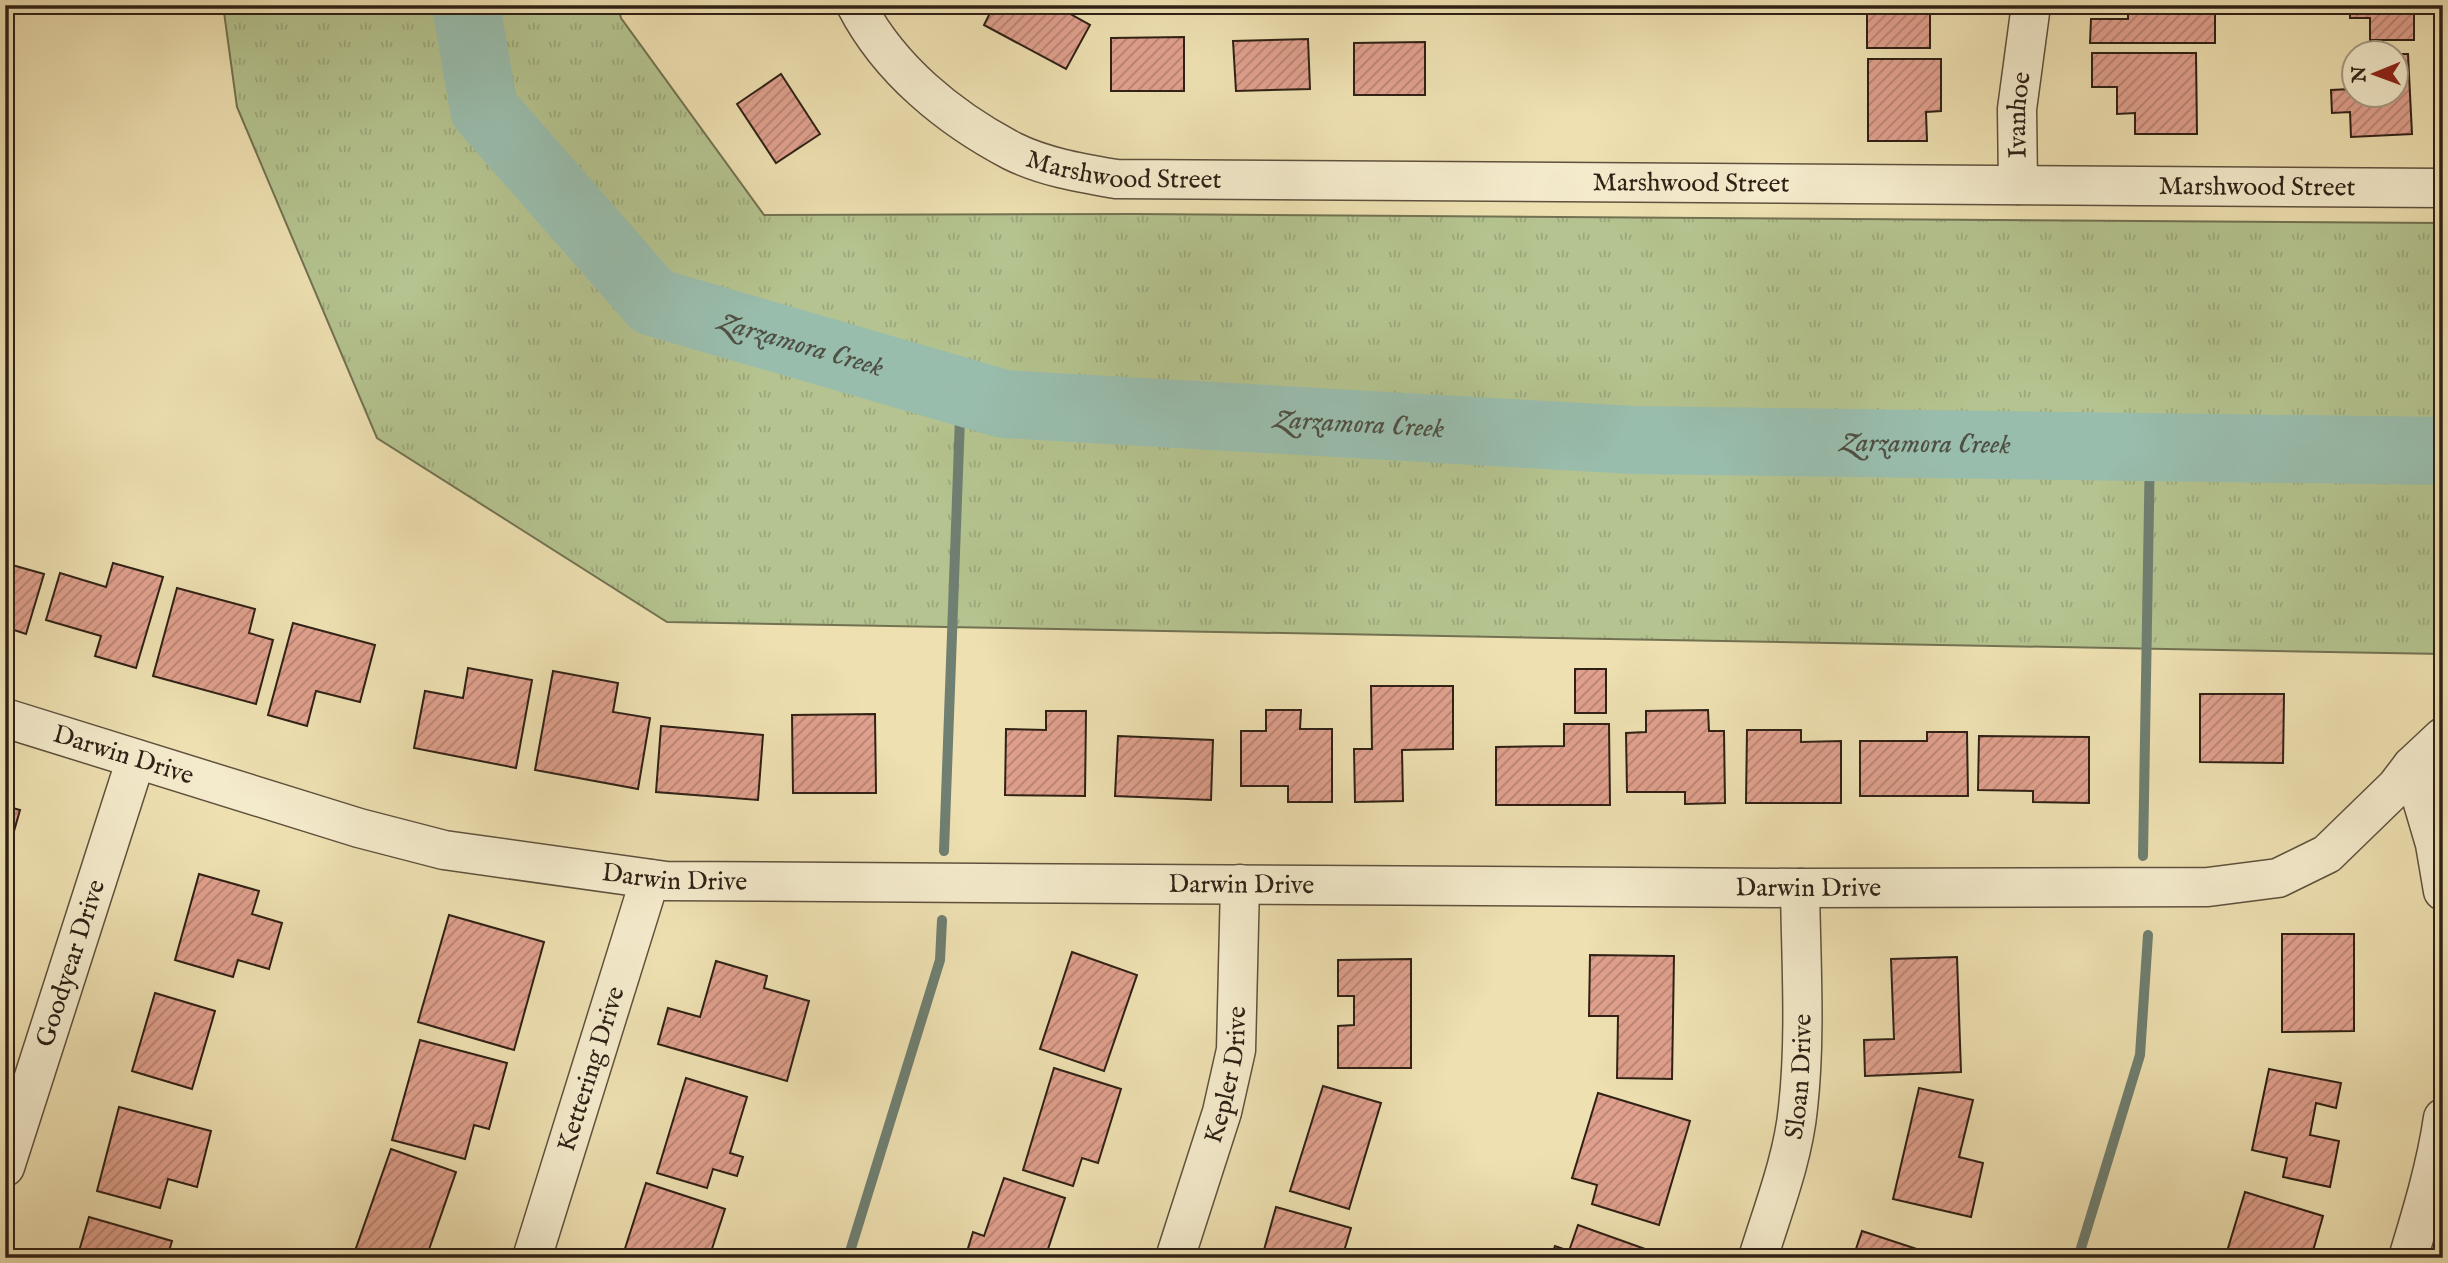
<svg xmlns="http://www.w3.org/2000/svg" width="2448" height="1263" viewBox="0 0 2448 1263" font-family="'IM FELL English',serif">
<style>
.grass{fill:url(#grass-tufts);stroke:#727252;stroke-width:2}
.lines{fill:none;stroke-linecap:round;stroke-linejoin:round}
.stream{stroke:#6f7f71;stroke-width:10}
.river{stroke:#99bdad;stroke-width:68}
.building{fill:url(#building-hatch);stroke:#2f2116;stroke-width:2}
.minor-casing{stroke:#5f513d;stroke-width:41}
.minor{stroke:#f4ebcc;stroke-width:38}
.labels{text-anchor:middle;dominant-baseline:central;stroke-width:6;stroke-linejoin:round;paint-order:stroke}
.street-label{font-size:26px;fill:#2f2116;stroke:#f4ebcc}
.water-label{font-size:28px;font-style:italic;fill:#4f5043;stroke:#f4ebcc}
</style>
<defs>
<pattern id="grass-tufts" width="24" height="20" patternUnits="userSpaceOnUse" patternTransform="scale(1.75)"><rect width="24" height="20" fill="#b4c38f"/><path d="M3 7l-1-3M5 7V3M7 7l1-3M15 17l-1-3M17 17v-4M19 17l1-3" fill="none" stroke="#9ba77b"/></pattern>
<pattern id="building-hatch" width="6" height="6" patternUnits="userSpaceOnUse" patternTransform="scale(1.75)"><rect width="6" height="6" fill="#e0a08d"/><path d="M-1 1l2-2M0 6l6-6M5 7l2-2" fill="none" stroke="#b68272"/></pattern>
</defs>
<rect width="100%" height="100%" fill="#eee0b1"/>
<filter id="stains"><feTurbulence type="fractalNoise" baseFrequency=".00286" numOctaves="4"/><feColorMatrix values="0 0 0 0 .2 0 0 0 0 .09 0 0 0 0 .02 0 0 0 .5 -.17"/></filter>
<radialGradient id="worn" r=".72"><stop offset=".6" stop-color="#630" stop-opacity="0"/><stop offset="1" stop-color="#630" stop-opacity=".3"/></radialGradient>
<path class="grass" d="M223,5H618L621,18L764,215L1136,214L2443,223V654L667,622L377,438L237,107Z"/>
<g class="lines">
<g class="stream">
<path d="M944,851L961,391"/>
<path d="M2143,856L2150,447"/>
<path d="M848,1258L940,960L942,920"/>
<path d="M2078,1258L2140,1055L2148,935"/>
</g>
<path class="river" id="s1" d="M466,5L484,109L653,302L1004,404L1633,440L2443,451"/>
</g>
<g class="building">
<path d="M994,5H1054L1090,25L1066,69L984,25Z"/>
<rect x="1867" y="5" width="63" height="43"/>
<path d="M2128,5H2215V43H2090L2091,19H2128Z"/>
<path d="M2350,5H2414V40H2370V18H2350Z"/>
<path d="M1184,37V91H1111V38Z"/>
<path d="M1308,39L1310,89L1236,91L1233,41Z"/>
<path d="M1425,42V95H1354V43Z"/>
<path d="M2092,53H2196L2197,134H2135V113L2117,114V87H2092Z"/>
<path d="M2396,54H2408L2412,134L2351,137L2350,112L2332,113L2331,90L2351,89L2349,57H2354V94H2396Z"/>
<path d="M1868,59H1941V111L1926,112L1927,141H1868Z"/>
<path d="M781,74L820,134L776,163L737,104Z"/>
<path d="M5,563L44,574L26,634L5,627Z"/>
<path d="M113,563L163,577L136,668L95,656L101,636L46,620L60,573L106,587Z"/>
<path d="M177,588L255,609L249,633L273,640L256,704L153,676Z"/>
<path d="M293,623L375,645L360,702L316,691L307,726L268,715Z"/>
<path d="M468,668L532,680L516,768L414,748L425,691L463,698Z"/>
<rect x="1575" y="669" width="31" height="44"/>
<path d="M553,671L618,683L613,712L650,718L638,789L535,770Z"/>
<path d="M1371,686H1453V749L1402,750L1403,801L1355,802L1354,749H1372Z"/>
<path d="M2200,694H2284L2283,763L2200,762Z"/>
<path d="M1266,710H1301L1300,729H1332V802H1288V786H1241V731H1266Z"/>
<path d="M1708,710L1709,731H1724L1725,803L1685,804V792H1627L1626,733L1646,732V711Z"/>
<path d="M1046,711H1086L1085,796L1005,795L1006,729L1046,730Z"/>
<path d="M875,714L876,793H793L792,715Z"/>
<path d="M1564,724H1609L1610,805H1496V747L1564,746Z"/>
<path d="M661,726L763,735L758,800L656,792Z"/>
<path d="M1747,730H1801V742L1841,741V803H1746Z"/>
<path d="M1927,732H1967L1968,796H1860V741H1927Z"/>
<path d="M1118,736L1213,740L1211,800L1115,796Z"/>
<path d="M1979,736L2089,737V803L2033,802V791L1978,790Z"/>
<path d="M5,806L20,810L5,863Z"/>
<path d="M199,874L259,891L252,914L282,923L269,969L238,960L233,977L175,960Z"/>
<path d="M449,915L544,942L514,1050L418,1022Z"/>
<path d="M2282,934H2354V1031L2282,1032Z"/>
<path d="M1072,952L1137,975L1104,1071L1040,1049Z"/>
<path d="M1590,955L1674,956L1672,1079L1617,1078L1618,1016H1589Z"/>
<path d="M1957,957L1961,1072L1865,1076L1864,1040L1894,1039L1891,959Z"/>
<path d="M1411,959V1068H1338V1026L1354,1025V996H1338V960Z"/>
<path d="M716,961L767,976L764,988L809,1001L787,1081L658,1044L668,1008L700,1017Z"/>
<path d="M155,993L215,1011L192,1089L132,1071Z"/>
<path d="M420,1040L507,1063L489,1129L474,1125L465,1159L392,1140Z"/>
<path d="M1054,1068L1121,1089L1098,1163L1082,1158L1073,1186L1023,1170Z"/>
<path d="M2269,1069L2341,1083L2336,1108L2316,1103L2310,1135L2339,1141L2330,1187L2283,1177L2287,1158L2252,1150Z"/>
<path d="M686,1078L747,1097L730,1153L743,1157L737,1176L713,1169L707,1188L657,1173Z"/>
<path d="M1323,1086L1381,1103L1349,1209L1290,1191Z"/>
<path d="M1919,1088L1973,1100L1959,1157L1983,1163L1971,1217L1893,1199Z"/>
<path d="M1598,1093L1690,1121L1659,1225L1592,1204L1597,1185L1572,1178Z"/>
<path d="M119,1107L211,1131L197,1187L168,1179L160,1208L97,1191Z"/>
<path d="M391,1149L456,1172L426,1258H374L355,1251Z"/>
<path d="M1004,1178L1065,1198L1045,1258H965L973,1232L984,1236Z"/>
<path d="M646,1183L725,1209L709,1258H622Z"/>
<path d="M2245,1192L2323,1216L2311,1258H2225Z"/>
<path d="M1276,1207L1351,1228L1342,1258L1262,1257Z"/>
<path d="M89,1217L172,1241L167,1258H77Z"/>
<path d="M1578,1225L1662,1255L1660,1258H1551L1555,1246L1569,1251Z"/>
<path d="M1862,1231L1941,1257V1258H1853Z"/>
</g>
<g class="lines">
<g class="minor-casing">
<g id="minor">
<path id="s2" d="M856,5C889,69 949,118 1012,151C1044,167 1081,173 1116,179L2443,188"/>
<path id="s3" d="M2018,185L2017,109L2031,5"/>
<path id="s4" d="M5,718L359,828L444,850L666,881L1800,888L2208,887L2278,878L2327,854L2396,787L2412,766L2443,737"/>
<path d="M2412,766L2435,844L2443,891"/>
<path id="s5" d="M5,1167L136,759"/>
<path id="s6" d="M532,1258L650,879"/>
<path id="s7" d="M1175,1258L1222,1112L1236,1050L1240,884"/>
<path id="s8" d="M1758,1258C1773,1209 1793,1159 1798,1108C1806,1036 1801,961 1800,888"/>
<path d="M2408,1258C2422,1212 2436,1166 2443,1118"/>
</g>
</g>
<use href="#minor" class="minor"/>
</g>
<g class="labels">
<g class="street-label">
<text stroke="none"><textPath href="#s3" startOffset="70">Ivanhoe</textPath></text>
<text stroke="none"><textPath href="#s2" startOffset="332">Marshwood Street</textPath></text>
<text stroke="none"><textPath href="#s2" startOffset="900">Marshwood Street</textPath></text>
<text stroke="none"><textPath href="#s2" startOffset="1466">Marshwood Street</textPath></text>
<text stroke="none"><textPath href="#s4" startOffset="124">Darwin Drive</textPath></text>
<text stroke="none"><textPath href="#s4" startOffset="691">Darwin Drive</textPath></text>
<text stroke="none"><textPath href="#s4" startOffset="1258">Darwin Drive</textPath></text>
<text stroke="none"><textPath href="#s4" startOffset="1825">Darwin Drive</textPath></text>
<text stroke="none"><textPath href="#s5" startOffset="214">Goodyear Drive</textPath></text>
<text stroke="none"><textPath href="#s6" startOffset="198">Kettering Drive</textPath></text>
<text stroke="none"><textPath href="#s7" startOffset="191">Kepler Drive</textPath></text>
<text stroke="none"><textPath href="#s8" startOffset="187">Sloan Drive</textPath></text>
</g>
<g class="water-label">
<text stroke="none"><textPath href="#s1" startOffset="516">Zarzamora Creek</textPath></text>
<text stroke="none"><textPath href="#s1" startOffset="1083">Zarzamora Creek</textPath></text>
<text stroke="none"><textPath href="#s1" startOffset="1650">Zarzamora Creek</textPath></text>
</g>
</g>
<rect width="2448" height="1263" fill="none" stroke="#eee0b1" stroke-width="28"/>
<rect x="7" y="7" width="2434" height="1249" fill="none" stroke="#2f2116" stroke-width="3.5"/>
<rect x="14" y="14" width="2420" height="1235" fill="none" stroke="#2f2116" stroke-width="2"/>
<g transform="translate(2375 74) rotate(269)"><circle r="33" fill="#f4ebcc" stroke="#a59a83" stroke-width="2"/>
<path d="M0-5L12 26L0 18L-12 26Z" fill="#8f2418"/>
<text y="-10" font-size="19" font-weight="bold" text-anchor="middle" fill="#2f2116">N</text>
</g>
<rect width="100%" height="100%" filter="url(#stains)"/>
<rect width="100%" height="100%" fill="url(#worn)"/>
</svg>
